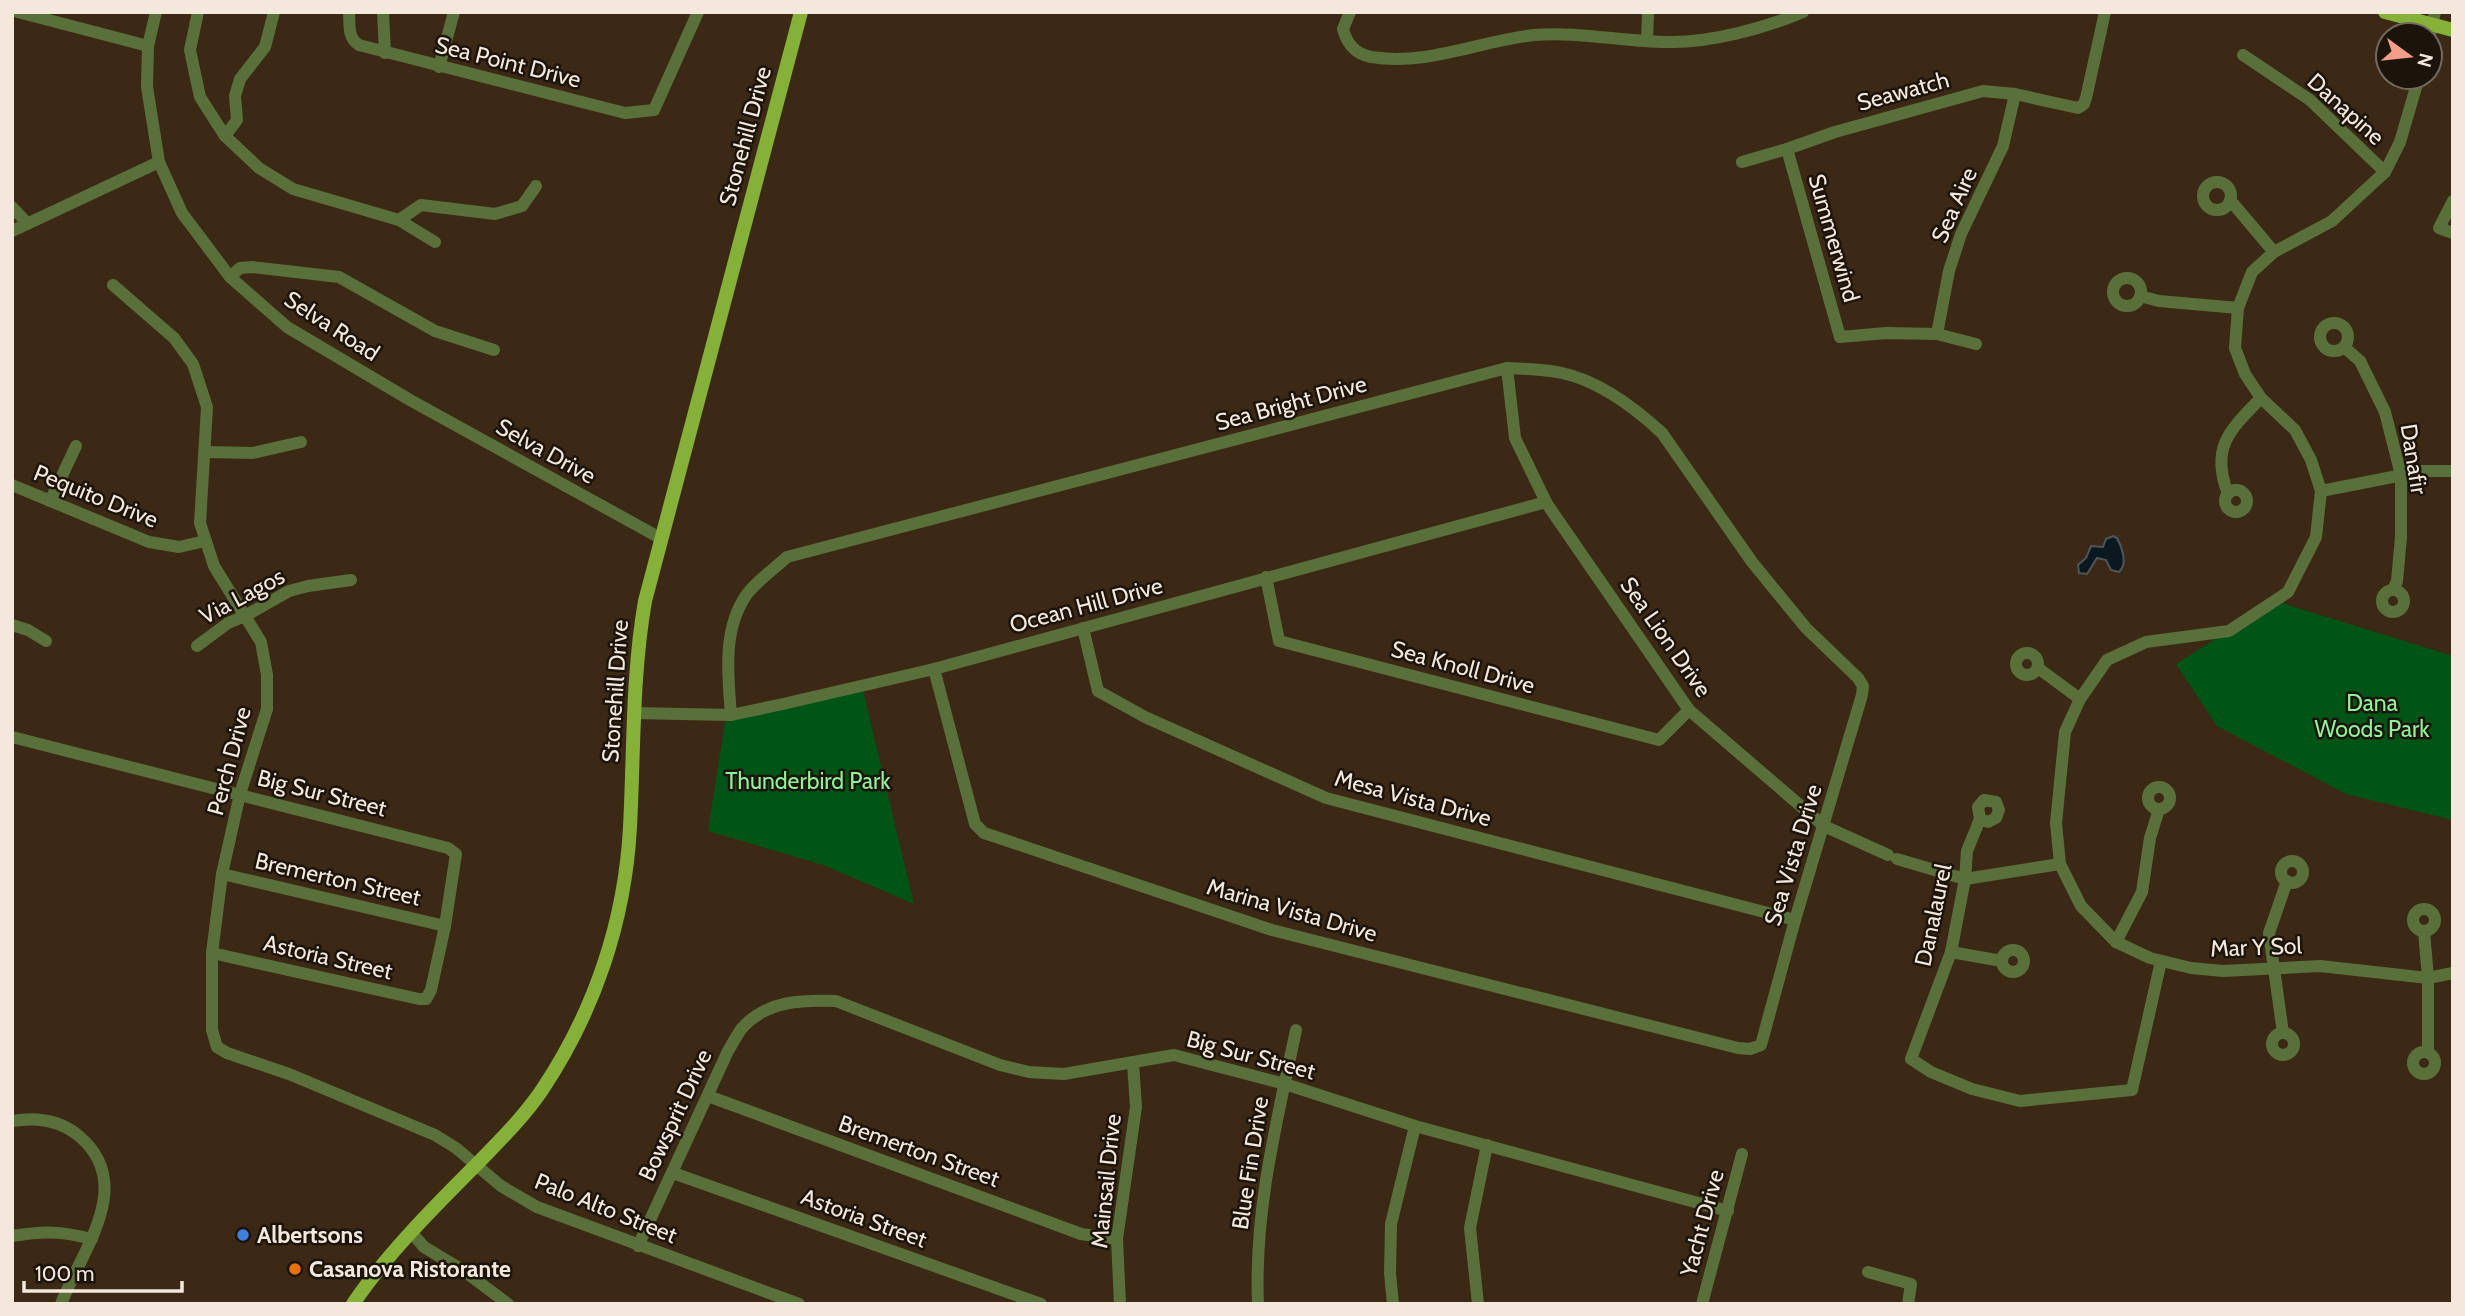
<svg xmlns="http://www.w3.org/2000/svg" width="2465" height="1316" viewBox="0 0 2465 1316" font-family="Cabin,sans-serif">
<style>
.green{fill:#005516}
.water{fill:#0a1820;stroke:#505658;stroke-width:2}
.lines{fill:none;stroke-linecap:round;stroke-linejoin:round}
.minor{stroke:#5a703a;stroke-width:12}
.major{stroke:#85b138;stroke-width:14}
.shop-dot{fill:#3f7fe0;stroke:#1c140b;stroke-width:2.5}
.food-dot{fill:#e8710a;stroke:#1c140b;stroke-width:2.5}
.labels{text-anchor:middle;dominant-baseline:central;stroke-width:5;stroke-linejoin:round;paint-order:stroke}
.street-label{font-size:23px;fill:#f4e8dc;stroke:#1c140b}
.park-label{font-size:23px;fill:#90f198;stroke:#1c140b}
.poi-label{font-size:23px;font-weight:bold;fill:#f4e8dc;stroke:#1c140b;text-anchor:start}
</style>
<rect width="100%" height="100%" fill="#3c2915"/>
<g class="green">
<path d="M2275,601L2453,656V820L2346,794L2217,726L2176,664Z"/>
<path d="M863,691L914,904L823,865L708,831L725,722Z"/>
</g>
<path class="water" d="M2113,536L2117,538C2122,547 2128,564 2119,572L2111,570L2106,560L2097,558L2087,574L2079,573L2078,565L2086,558L2091,546L2103,547L2106,539Z"/>
<g class="lines">
<g class="minor">
<path d="M18,12L148,46"/>
<path d="M156,12L148,46L147,87L159,162L182,213L230,277L287,327L410,400L662,539"/>
<path d="M198,12L190,50L200,97L225,136L259,168L293,189L399,220L435,242"/>
<path d="M349,12C350,24 347,38 359,45L625,113L654,110L698,12"/>
<path d="M383,12L385,53"/>
<path d="M1350,12L1343,29C1347,44 1355,54 1371,57C1428,66 1479,41 1534,35C1578,31 1624,42 1668,42C1709,43 1766,28 1803,12"/>
<path d="M2430,35L2435,12"/>
<path d="M1647,41L1648,12"/>
<path d="M2243,55L2310,100L2385,172"/>
<path d="M439,67L454,12"/>
<path d="M2419,77L2400,142L2385,172L2332,221L2274,252L2252,272L2238,308L2235,348L2245,374L2261,398L2295,430L2311,460L2321,491L2316,537L2288,592L2229,631L2146,642L2107,660L2080,699L2065,732L2056,823L2060,864L2081,906L2116,942L2150,958L2191,968L2223,971L2320,966L2428,978L2453,973"/>
<path d="M225,136L237,120L235,96L240,79L265,47L274,12"/>
<path d="M1787,149L1840,337L1886,333L1937,334L1976,344"/>
<path d="M1742,162L1787,149L1835,132L1983,91L2015,94L2078,108L2084,104L2086,98L2105,12"/>
<circle cx="2217" cy="196" r="14"/>
<path d="M2230,200L2274,252"/>
<path d="M2453,201L2439,228L2453,233"/>
<path d="M12,207L27,223"/>
<path d="M399,220L421,205L495,214L522,206L536,186"/>
<path d="M12,231L159,162"/>
<path d="M230,277L240,268L252,267L339,277L435,331L494,350"/>
<circle cx="2127" cy="292" r="14"/>
<path d="M113,285L174,338L193,364L207,407L200,523L214,566L261,642L267,675V709L240,794L222,874L212,953V1030L217,1047L227,1053L289,1074L435,1135L456,1148L501,1186L537,1207L799,1304"/>
<path d="M2140,296L2159,301L2238,308"/>
<circle cx="2334" cy="337" r="14"/>
<path d="M1937,334L1949,271L1961,234L2003,146L2015,94"/>
<path d="M2344,347L2360,361L2385,412L2401,475V537L2397,581L2393,590"/>
<path d="M1507,368L1515,438L1547,504L1689,710L1824,826L1888,855"/>
<path d="M206,452L253,453L301,442"/>
<path d="M12,485L149,542L179,547L205,541"/>
<circle cx="2236" cy="501" r="11"/>
<path d="M2321,491L2423,471H2453"/>
<path d="M2228,494C2210,447 2230,430 2261,398"/>
<path d="M50,501L76,446"/>
<path d="M1266,577L1279,641L1659,740L1689,710"/>
<circle cx="2393" cy="601" r="11"/>
<path d="M12,625L28,630L46,641"/>
<path d="M1083,628L1098,691L1145,717L1326,798L1795,920"/>
<path d="M197,646L228,623L245,616L289,591L308,586L351,580"/>
<circle cx="2027" cy="664" r="11"/>
<path d="M2038,668L2080,699"/>
<path d="M633,713L731,715L783,704L934,669L1546,502"/>
<path d="M731,715C728,676 722,629 747,594C758,580 774,569 787,557L1507,368C1526,369 1544,369 1562,373C1599,381 1635,408 1662,433L1752,562L1806,628L1858,678L1863,686L1862,695L1795,920L1761,1045L1750,1049L1738,1048L1272,930L984,833L975,824L934,669"/>
<path d="M12,737L448,848L456,854L445,926L431,990L426,999H419L212,953"/>
<circle cx="2159" cy="798" r="11"/>
<path d="M1980,819L1988,822L1996,818L1999,810L1996,802L1984,800L1978,807L1980,819L1967,851L1965,879L1951,952L1911,1059L1931,1072L1972,1089L2020,1101L2132,1090L2161,961"/>
<path d="M1897,859L1965,879L2060,864"/>
<circle cx="2292" cy="872" r="11"/>
<path d="M222,874L445,926"/>
<circle cx="2424" cy="920" r="11"/>
<path d="M2424,931L2428,978V1052"/>
<path d="M2116,942L2142,892L2150,838L2159,809"/>
<circle cx="2013" cy="961" r="11"/>
<path d="M1951,952L2002,961"/>
<circle cx="2283" cy="1044" r="11"/>
<path d="M2283,1033L2269,933L2287,881"/>
<circle cx="2424" cy="1063" r="11"/>
<path d="M708,1096L1081,1234L1117,1239"/>
<path d="M12,1121C36,1117 60,1120 79,1136C137,1185 81,1251 61,1304"/>
<path d="M673,1173L1041,1304"/>
<path d="M412,1233L424,1247L464,1271L508,1304"/>
<path d="M12,1236C44,1231 61,1231 92,1239"/>
<path d="M638,1246L728,1051C733,1043 737,1034 743,1027C768,1000 803,1000 836,1001L1000,1065L1029,1072L1064,1074L1174,1055L1285,1084L1415,1126L1728,1211"/>
<path d="M1868,1272L1911,1284L1908,1304"/>
<path d="M1120,1304L1117,1239L1136,1107L1133,1063"/>
<path d="M1258,1304C1254,1210 1277,1121 1296,1030"/>
<path d="M1393,1304L1390,1273L1391,1224L1415,1126"/>
<path d="M1478,1304L1470,1228L1487,1145"/>
<path d="M1702,1304L1742,1154"/>
</g>
<g class="major">
<path d="M2385,12L2453,30"/>
<path d="M353,1304C385,1256 435,1206 476,1165C499,1141 523,1118 542,1090C594,1012 625,922 630,827C634,751 632,676 645,601L801,12"/>
</g>
</g>
<circle class="shop-dot" cx="243" cy="1235" r="7"/>
<circle class="food-dot" cx="295" cy="1269" r="7"/>
<g class="labels">
<g class="street-label">
<text transform="translate(508 62) rotate(14)">Sea Point Drive</text>
<text transform="translate(1903 91) rotate(-15)">Seawatch</text>
<text transform="translate(2346 109) rotate(42)">Danapine</text>
<text transform="translate(745 136) rotate(-75)">Stonehill Drive</text>
<text transform="translate(1954 205) rotate(-66)">Sea Aire</text>
<text transform="translate(1834 238) rotate(74)">Summerwind</text>
<text transform="translate(332 326) rotate(33)">Selva Road</text>
<text transform="translate(1291 403) rotate(-15)">Sea Bright Drive</text>
<text transform="translate(546 451) rotate(29)">Selva Drive</text>
<text transform="translate(2414 459) rotate(81)">Danafir</text>
<text transform="translate(96 496) rotate(22)">Pequito Drive</text>
<text transform="translate(242 596) rotate(-28)">Via Lagos</text>
<text transform="translate(1086 605) rotate(-15)">Ocean Hill Drive</text>
<text transform="translate(1666 637) rotate(55)">Sea Lion Drive</text>
<text transform="translate(1463 667) rotate(15)">Sea Knoll Drive</text>
<text transform="translate(615 691) rotate(-86)">Stonehill Drive</text>
<text transform="translate(229 761) rotate(-75)">Perch Drive</text>
<text transform="translate(322 793) rotate(14)">Big Sur Street</text>
<text transform="translate(1413 798) rotate(15)">Mesa Vista Drive</text>
<text transform="translate(1793 855) rotate(-73)">Sea Vista Drive</text>
<text transform="translate(338 879) rotate(13)">Bremerton Street</text>
<text transform="translate(1292 910) rotate(16)">Marina Vista Drive</text>
<text transform="translate(1933 915) rotate(-78)">Danalaurel</text>
<text transform="translate(2256 947) rotate(-2)">Mar Y Sol</text>
<text transform="translate(328 957) rotate(13)">Astoria Street</text>
<text transform="translate(1251 1055) rotate(15)">Big Sur Street</text>
<text transform="translate(675 1115) rotate(-65)">Bowsprit Drive</text>
<text transform="translate(919 1151) rotate(20)">Bremerton Street</text>
<text transform="translate(1250 1163) rotate(-81)">Blue Fin Drive</text>
<text transform="translate(1106 1181) rotate(-84)">Mainsail Drive</text>
<text transform="translate(606 1208) rotate(22)">Palo Alto Street</text>
<text transform="translate(864 1218) rotate(20)">Astoria Street</text>
<text transform="translate(1702 1223) rotate(-75)">Yacht Drive</text>
</g>
<g class="park-label">
<text x="2372" y="703">Dana<tspan x="2372" dy="26">Woods Park</tspan></text>
<text x="808" y="781">Thunderbird Park</text>
</g>
<g class="poi-label">
<text x="257" y="1235">Albertsons</text>
<text x="309" y="1269">Casanova Ristorante</text>
</g>
</g>
<rect width="2465" height="1316" fill="none" stroke="#f4e8dc" stroke-width="28"/>
<g transform="translate(2409 56) rotate(105)"><circle r="33" fill="#1c140b" stroke="#72695f" stroke-width="2"/>
<path d="M0-5L12 26L0 18L-12 26Z" fill="#f49e8a"/>
<text y="-10" font-size="19" font-weight="bold" text-anchor="middle" fill="#f4e8dc">N</text>
</g>
<path d="M24 1281v10h158v-10" fill="none" stroke="#f4e8dc" stroke-width="3.5"/>
<text x="35" y="1281" font-size="21" fill="#f4e8dc" stroke="#1c140b" stroke-width="5" paint-order="stroke">100 m</text>
</svg>
